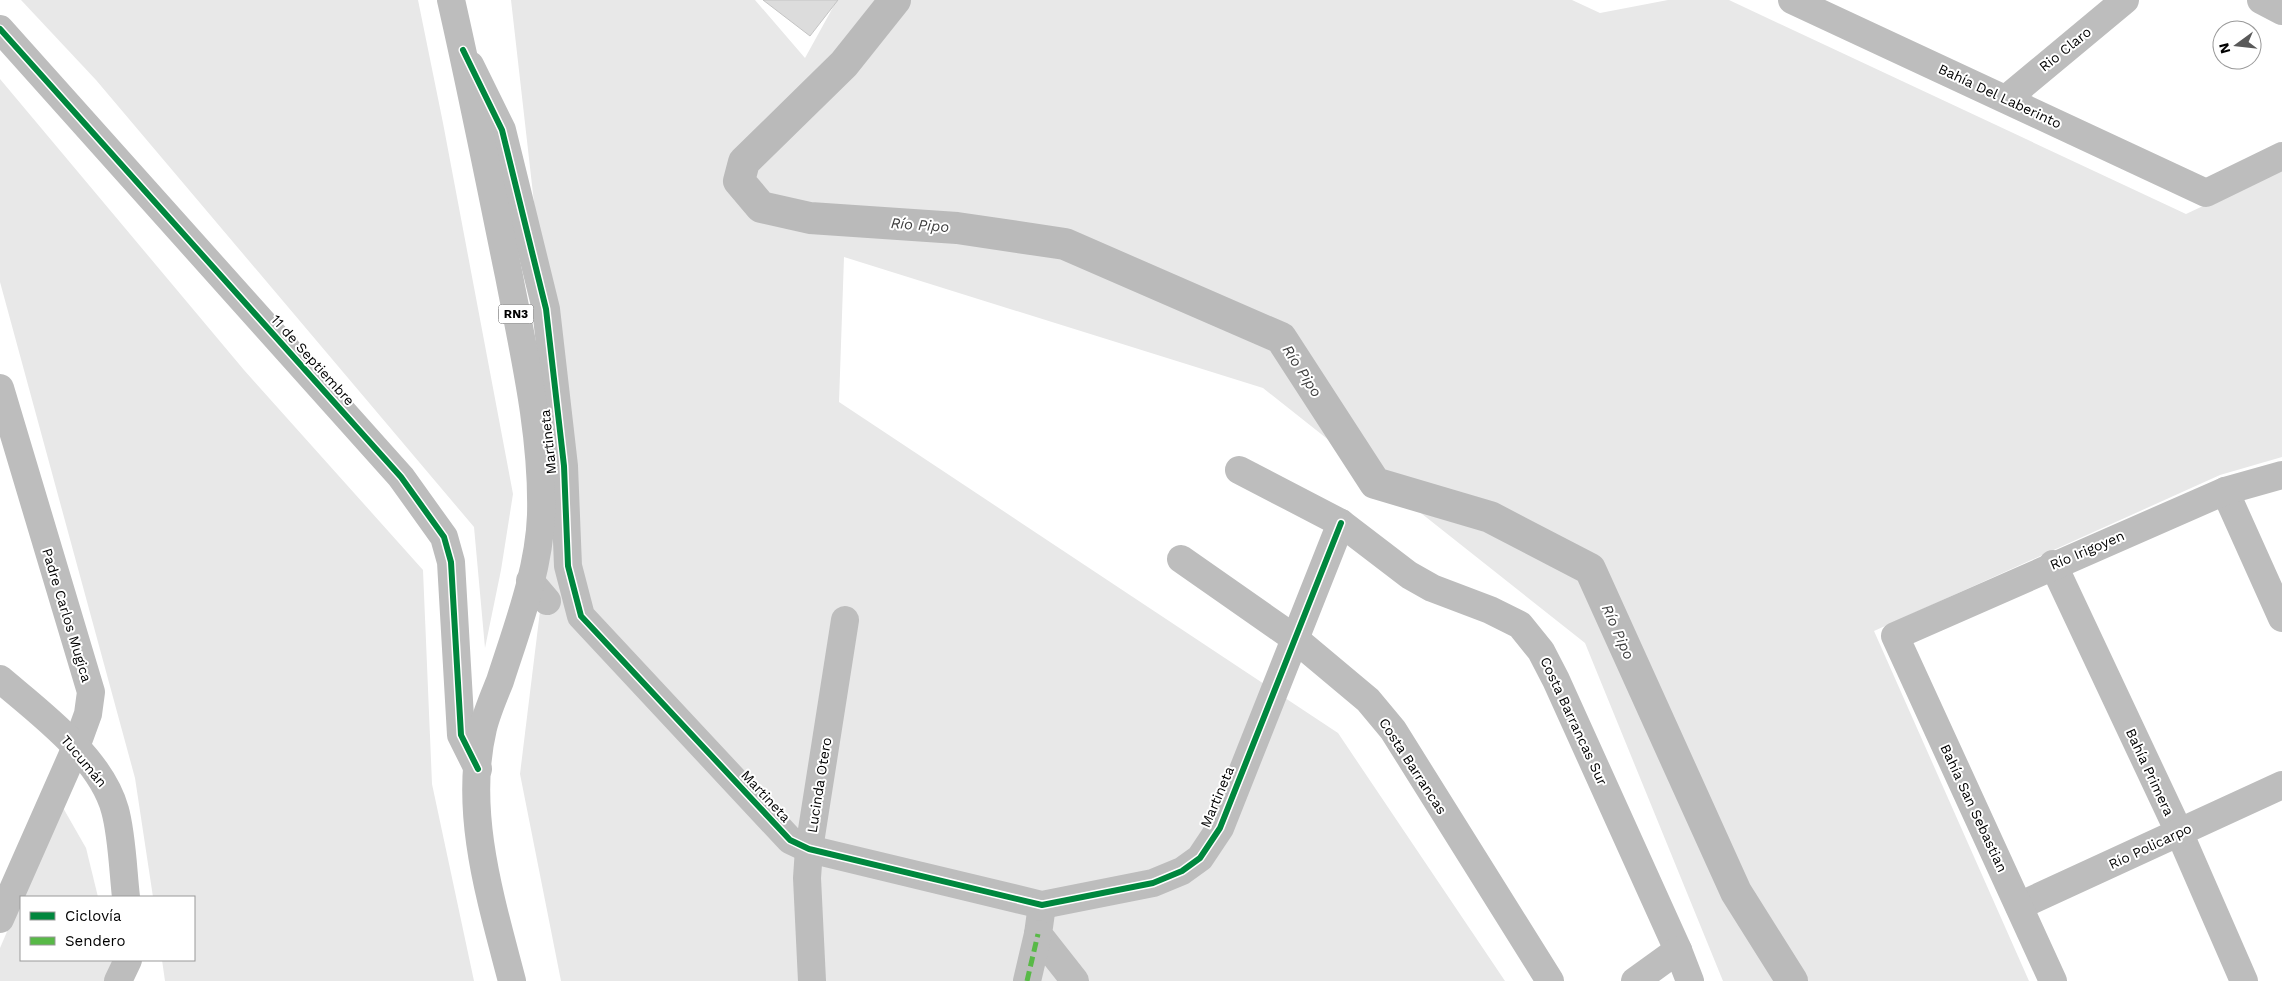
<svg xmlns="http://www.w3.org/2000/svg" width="2282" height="981" viewBox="0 0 2282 981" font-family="'Work Sans',sans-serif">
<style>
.green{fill:#e8e8e8}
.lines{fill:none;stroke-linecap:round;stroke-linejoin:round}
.river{stroke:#bababa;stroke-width:32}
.building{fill:#dcdcdc;stroke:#c4c4c4}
.minor{stroke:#bdbdbd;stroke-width:28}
.major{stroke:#bdbdbd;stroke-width:28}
.quiet{stroke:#58b947;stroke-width:5;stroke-dasharray:10 5;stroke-linecap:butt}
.cycleway-casing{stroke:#fff;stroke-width:9}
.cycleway{stroke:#00873e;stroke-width:6}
.labels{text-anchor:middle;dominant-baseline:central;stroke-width:4;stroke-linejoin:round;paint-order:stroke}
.shield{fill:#fff;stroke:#4c4c4c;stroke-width:1}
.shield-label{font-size:12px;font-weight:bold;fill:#000}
.street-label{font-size:14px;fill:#000;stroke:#fff}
.water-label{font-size:15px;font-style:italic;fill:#3e3e3e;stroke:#fff}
</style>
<rect width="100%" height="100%" fill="#fff"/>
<g class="green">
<path d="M21,0H418L443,123L513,494L501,570L485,648L474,527L96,80Z"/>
<path d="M511,0H755L805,58L837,0H1572L1600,13L1668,0H1729L2186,214L2282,169V457L2220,475L1874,631L2029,981H1723L1585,643L1263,388L844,257L839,402L1338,733L1505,981H561L520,774L561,440Z"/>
<path d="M0,79L244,370L423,570L432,784L474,981H165L162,960H194V897H153L135,778L0,282Z"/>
<path d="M62,806L86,848L98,897H22Z"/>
<path d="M21,899V960H112L117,981H0V948Z"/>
</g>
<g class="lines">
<path class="river" d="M895,0L844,64L744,162L739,181L761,207L810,218L957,228L1065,244L1281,338L1375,483L1490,517L1590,569L1736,892L1792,981"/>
</g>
<path class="building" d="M763,0H838L810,36Z"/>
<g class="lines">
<g class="minor">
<path d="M1792,0L2206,193L2282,156"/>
<path d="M2261,0L2282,11"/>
<path d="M0,29L401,477L444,537L451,562L461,735L478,769"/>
<path d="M470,65L502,130L546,309L564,466L568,566L581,616L790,840L809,849L1042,905L1153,883L1182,871L1200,858L1220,828L1341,523"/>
<path d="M2006,99L2125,0"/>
<path d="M0,388L91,692L88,714L76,747L0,919"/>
<path d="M1239,470L1341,523L1409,575L1432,588L1490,610L1520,625L1541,651L1556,680L1678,950L1690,981"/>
<path d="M2225,491L2282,618"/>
<path d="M1181,559L1294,638L1368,700L1393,730L1550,981"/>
<path d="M2053,564L2179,832L2244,981"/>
<path d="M530,581L547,601"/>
<path d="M0,679C40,713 101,758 115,810C122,835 123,871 126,897"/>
<path d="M1042,905L1038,934L1075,981"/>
<path d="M2019,906L2282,785"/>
<path d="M118,981L128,960"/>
<path d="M812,981L807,878L809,849L845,620"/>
<path d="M1027,981L1038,934"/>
<path d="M1635,981L1678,950"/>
<path d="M2053,981L1895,636L2225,491L2282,475"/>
</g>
<path class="major" d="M451,0C472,92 490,184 509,276C524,354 543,435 541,515C539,571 517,628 500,681C494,696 487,712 483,728C463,812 491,900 512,981"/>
<path class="quiet" d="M1027,981L1038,934"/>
<g class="cycleway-casing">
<g id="cycleway">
<path d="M0,29L401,477L444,537L451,562L461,735L478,769"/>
<path d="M463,50L502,130L546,309L564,466L568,566L581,616L790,840L809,849L1042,905L1153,883L1182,871L1200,858L1220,828L1341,523"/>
</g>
</g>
<use href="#cycleway" class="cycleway"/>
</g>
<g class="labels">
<rect class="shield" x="498.5" y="304.5" width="35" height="19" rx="4"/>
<g class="shield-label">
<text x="516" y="314">RN3</text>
</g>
<g class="street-label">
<text transform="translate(2065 49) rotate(-39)">Rio Claro</text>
<text transform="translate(2000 96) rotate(25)">Bahía Del Laberinto</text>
<text transform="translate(313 360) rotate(48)">11 de Septiembre</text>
<text transform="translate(548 442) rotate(-96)">Martineta</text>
<text transform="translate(2087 550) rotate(-23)">Río Irigoyen</text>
<text transform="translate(67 615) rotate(73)">Padre Carlos Mugica</text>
<text transform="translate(1574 721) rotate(65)">Costa Barrancas Sur</text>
<text transform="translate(84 761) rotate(50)">Tucumán</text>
<text transform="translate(1413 766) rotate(57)">Costa Barrancas</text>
<text transform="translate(2150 772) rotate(65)">Bahía Primera</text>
<text transform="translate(819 785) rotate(-81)">Lucinda Otero</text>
<text transform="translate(766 796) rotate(47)">Martineta</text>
<text transform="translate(1217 797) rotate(-67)">Martineta</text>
<text transform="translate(1974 808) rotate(65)">Bahía San Sebastian</text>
<text transform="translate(2150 846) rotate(-25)">Río Policarpo</text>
</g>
<g class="water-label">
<text transform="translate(920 225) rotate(4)">Río Pipo</text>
<text transform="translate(1302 371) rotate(57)">Río Pipo</text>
<text transform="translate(1618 632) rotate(66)">Río Pipo</text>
</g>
</g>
<rect x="20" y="896" width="175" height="65" fill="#ffffff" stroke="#999999"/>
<rect x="30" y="912" width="25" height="8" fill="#00873e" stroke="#999999"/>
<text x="65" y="921" font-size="15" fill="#000000">Ciclovía</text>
<rect x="30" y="937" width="25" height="8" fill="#58b947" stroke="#999999"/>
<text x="65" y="946" font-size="15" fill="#000000">Sendero</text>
<g transform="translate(2237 45) rotate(255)"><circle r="24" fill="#ffffff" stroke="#999999"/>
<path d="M0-4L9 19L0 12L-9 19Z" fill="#595959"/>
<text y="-8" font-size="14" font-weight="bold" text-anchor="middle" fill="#000000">N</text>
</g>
</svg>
